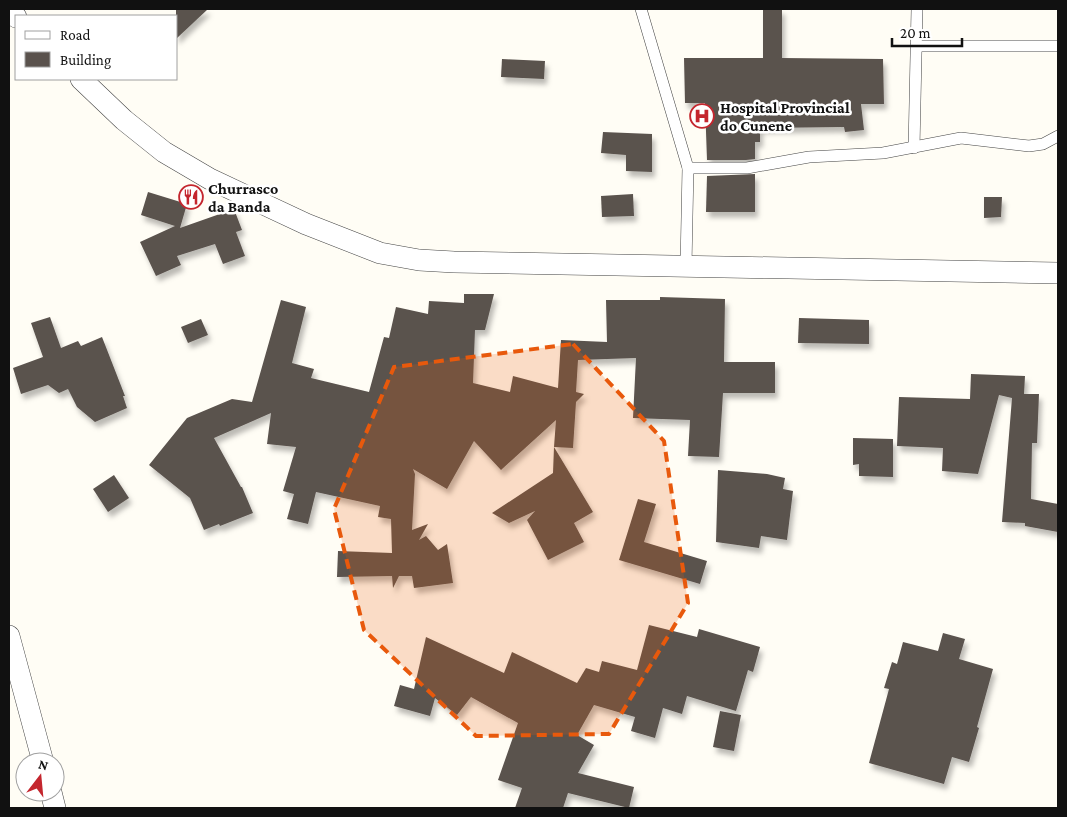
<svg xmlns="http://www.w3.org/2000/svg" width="1067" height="817" viewBox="0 0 1067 817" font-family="'Crimson Pro',serif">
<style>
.building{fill:#5a524d;filter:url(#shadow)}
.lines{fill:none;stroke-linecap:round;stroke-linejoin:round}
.service-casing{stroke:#444;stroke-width:12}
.minor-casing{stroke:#444;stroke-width:22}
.service{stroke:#fff;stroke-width:11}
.minor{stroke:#fff;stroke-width:21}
.marked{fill:#e8590c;fill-opacity:0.2;stroke:#e8590c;stroke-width:4;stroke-dasharray:10 6;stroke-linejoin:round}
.labels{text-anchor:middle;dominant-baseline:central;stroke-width:5;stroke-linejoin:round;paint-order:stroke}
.poi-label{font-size:16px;font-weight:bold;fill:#111;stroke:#fff;text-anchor:start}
</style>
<defs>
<filter id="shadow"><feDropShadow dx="3" dy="5.5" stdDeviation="2.5" flood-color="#0004"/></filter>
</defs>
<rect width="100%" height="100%" fill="#fffdf5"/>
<g class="building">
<path d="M176,9H208L176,39Z"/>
<path d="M763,9H782V58L883,59L884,104H861L864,130L845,132L844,127L760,128V142H755V159L746,160H707L705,103H685L684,58H763Z"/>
<path d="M502,59L545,61L544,79L501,77Z"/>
<path d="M603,132L652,134V172L626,171V155L601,153Z"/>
<path d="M755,174V212H706L707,176Z"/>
<path d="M148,192L187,204L180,228L234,209L242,230L236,232L245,256L223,264L215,244L177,256L181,265L156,276L140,242L175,226L141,215Z"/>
<path d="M633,194L634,216L602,217L601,196Z"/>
<path d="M984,197H1002L1001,217L984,218Z"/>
<path d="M464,294H494L485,330H475L473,383L510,392L513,376L558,388L561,340L607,342L606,300H660V297L725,299L724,362H775V393H723L719,457L688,456L690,420L633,418L636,358L578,360L576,392L584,394L576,402L573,448L554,447L556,420L501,470L474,441L447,489L413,469L415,474L412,530L428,524L419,540L426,536L438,550L447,544L453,583L414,588L412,576H399L393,588L392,576L337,577L338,551L392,553L391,519L378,517L380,506L316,492L308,524L287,519L294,494L283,491L296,447L267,444L271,413L214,438L241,487H242L253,513L220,526L219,524L204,530L190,498L149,465L187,418L232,399L252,402L281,300L306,307L292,363L314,369L311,378L369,392L384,337L389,338L396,307L428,314L429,301L464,303Z"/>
<path d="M50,317L61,348L78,341L81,346L102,337L125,396H123L127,408L95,422L77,407L68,389L59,393L48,385L21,394L13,368L43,357L31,323Z"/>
<path d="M799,318L869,320V344L798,343Z"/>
<path d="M201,319L208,335L188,343L181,327Z"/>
<path d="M971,374L1025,376L1024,394H1039L1037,443H1032L1031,499L1058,504V532L1025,526V523L1002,522L1012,398L999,395L978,474L942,471L943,448L897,446L899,397L970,399Z"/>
<path d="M853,438L893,439V477L859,476V464L853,465Z"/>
<path d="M554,447L593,512L574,523L584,542L548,560L527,520L535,511L509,523L492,513L553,473Z"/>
<path d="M718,470L767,474L785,478L783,489L793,491L787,540L761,536L759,548L716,542Z"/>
<path d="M114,475L129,498L108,512L93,489Z"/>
<path d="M638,499L656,504L644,542L707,561L700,584L619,560Z"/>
<path d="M649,625L697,637L699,629L760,647L753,672L748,670L736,711L687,696L682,714L663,708L655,738L631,731L635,717L594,705L577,735L594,745L578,773L634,787L629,808L568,793L563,808H515L522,788L498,780L518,723L471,697L457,715L435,698L430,716L394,706L400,685L414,689L426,637L504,673L512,652L577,683L586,668L599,672L602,661L637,670Z"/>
<path d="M943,633L965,639L959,659L993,669L977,727L979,728L969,762L952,757L944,784L869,763L889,689L884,688L892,662L897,664L903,642L938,651Z"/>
<path d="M720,711L741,715L734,751L713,747Z"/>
</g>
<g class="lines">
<g class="service-casing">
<g id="service">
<path d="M641,9L688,168L686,266"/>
<path d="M916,46H1058"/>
<path d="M914,148L917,9"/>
<path d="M688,168H747L809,157L883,153L961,138L1029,146L1043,144L1058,136"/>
</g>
</g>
<g class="minor-casing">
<g id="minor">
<path d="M9,11L16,17"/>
<path d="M81,79L124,120L164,152L210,179L306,224L380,253L419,260L454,262L1058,273"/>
<path d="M9,636L43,762"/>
<path d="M51,792L55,808"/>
</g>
</g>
<use href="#service" class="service"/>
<use href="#minor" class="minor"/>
</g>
<path class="marked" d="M573,344L664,441L688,603L609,734L476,736L364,630L334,509L394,367Z"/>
<defs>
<g id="hospital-ring" transform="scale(1.25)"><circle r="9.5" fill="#fff" stroke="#c4262e" stroke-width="1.5"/><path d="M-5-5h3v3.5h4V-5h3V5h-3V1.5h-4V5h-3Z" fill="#c4262e"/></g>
<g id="restaurant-ring" transform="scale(1.25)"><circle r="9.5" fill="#fff" stroke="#c4262e" stroke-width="1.5"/><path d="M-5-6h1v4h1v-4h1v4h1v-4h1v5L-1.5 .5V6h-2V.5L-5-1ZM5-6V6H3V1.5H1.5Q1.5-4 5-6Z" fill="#c4262e"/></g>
</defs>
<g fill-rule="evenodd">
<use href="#hospital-ring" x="702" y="116"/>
<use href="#restaurant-ring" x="191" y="197"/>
</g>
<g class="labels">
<g class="poi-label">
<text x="720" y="107">Hospital Provincial<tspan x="720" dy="18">do Cunene</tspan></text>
<text x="208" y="188">Churrasco<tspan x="208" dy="18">da Banda</tspan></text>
</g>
</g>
<rect width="1067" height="817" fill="none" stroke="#111111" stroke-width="20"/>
<rect x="15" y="15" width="162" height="65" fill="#ffffff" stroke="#a0a0a0"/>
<rect x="25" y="31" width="25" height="8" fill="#ffffff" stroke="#a0a0a0"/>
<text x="60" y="40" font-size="15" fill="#111111">Road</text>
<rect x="25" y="52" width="25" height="15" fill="#5a524d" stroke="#a0a0a0"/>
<text x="60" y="65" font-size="15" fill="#111111">Building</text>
<g transform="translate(40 777) rotate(16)"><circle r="24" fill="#ffffff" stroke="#a0a0a0"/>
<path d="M0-4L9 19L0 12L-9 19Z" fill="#c4262e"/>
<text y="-8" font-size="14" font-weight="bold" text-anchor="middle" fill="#111111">N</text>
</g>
<path d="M892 38v8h70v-8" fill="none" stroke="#111111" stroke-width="2.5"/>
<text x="900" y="38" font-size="15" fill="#111111" stroke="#ffffff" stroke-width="4" paint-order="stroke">20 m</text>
</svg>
